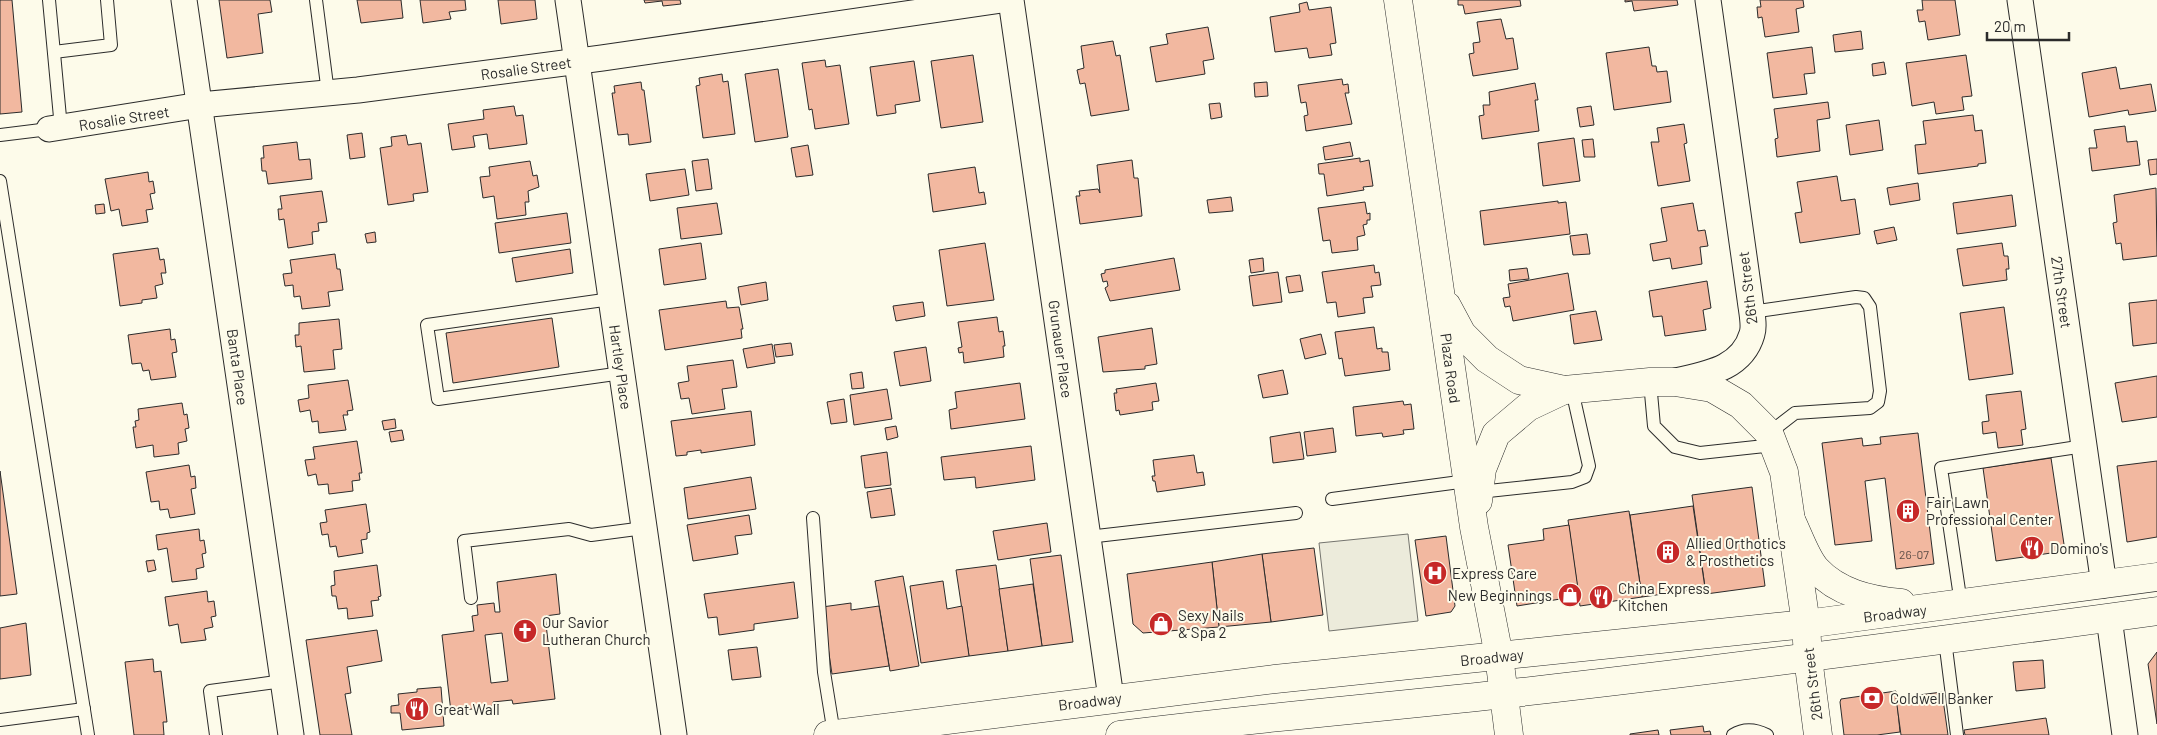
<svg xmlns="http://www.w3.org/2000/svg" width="2157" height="735" viewBox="0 0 2157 735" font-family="Barlow,sans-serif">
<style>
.green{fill:#ecebdb;stroke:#74746e}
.building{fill:#f2b8a0;stroke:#2b2b2b;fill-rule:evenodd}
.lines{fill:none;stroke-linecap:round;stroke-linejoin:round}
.lane-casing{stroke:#2b2b2b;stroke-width:14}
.street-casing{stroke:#2b2b2b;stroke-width:27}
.secondary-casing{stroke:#2b2b2b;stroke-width:29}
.primary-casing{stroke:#2b2b2b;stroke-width:29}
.lane{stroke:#fdfbea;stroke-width:12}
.street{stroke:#fdfbea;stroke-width:25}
.secondary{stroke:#fdfbea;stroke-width:28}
.primary{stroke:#fdfbea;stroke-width:28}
.labels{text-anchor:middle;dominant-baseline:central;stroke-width:4;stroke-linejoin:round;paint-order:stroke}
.number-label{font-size:12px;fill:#5d4e48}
.street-label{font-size:15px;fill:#2b2b2b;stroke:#fdfbea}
.poi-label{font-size:15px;fill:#2b2b2b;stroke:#fdfbea;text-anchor:start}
</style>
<rect width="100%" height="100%" fill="#fdfbea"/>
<path class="green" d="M1408,534L1418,621L1329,631L1319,543Z"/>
<g class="building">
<path d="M0,0H12L22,112L0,114Z"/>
<path d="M219,0H270L272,12L258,14L263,53L227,58Z"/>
<path d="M357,0H401L403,18L361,23Z"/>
<path d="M420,0H465L466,10L449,12L451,19L423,23Z"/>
<path d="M498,0H535L537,19L501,24Z"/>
<path d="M644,0H680L681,4L663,6L662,1L645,3Z"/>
<path d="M1458,0H1520L1521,6L1465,14L1463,5H1458Z"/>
<path d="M1625,0H1677L1678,5L1634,11L1632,1L1625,2Z"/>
<path d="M1760,0H1803L1804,7L1796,9L1799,32L1765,37L1762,17L1758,18L1757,7H1761Z"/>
<path d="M1922,0H1955L1960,35L1928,40L1925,21L1919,22L1917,10H1923Z"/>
<path d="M1307,2L1309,10L1331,7L1336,43L1330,44L1332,55L1309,58L1307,48L1275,52L1270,17L1300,12L1299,4Z"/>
<path d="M1501,19L1506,39L1513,38L1518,69L1473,76L1469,54L1474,53L1473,43L1480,42L1477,22Z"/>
<path d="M1208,27L1214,59L1203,61L1205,74L1156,82L1150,47L1168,44L1166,34Z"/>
<path d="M1861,31L1863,49L1835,52L1833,35Z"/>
<path d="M1113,41L1116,56L1120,55L1129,110L1091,116L1085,83L1080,84L1077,70L1084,68L1081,46Z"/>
<path d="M1649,47L1652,66H1656L1657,72L1667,71L1671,102L1614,110L1606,53Z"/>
<path d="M1812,47L1815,73L1804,74L1807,94L1773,98L1767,53Z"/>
<path d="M973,55L983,122L941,128L931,61Z"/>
<path d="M1966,55L1972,96L1962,97L1964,110L1936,114L1934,102L1912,106L1906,63Z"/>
<path d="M825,60L826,67L840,65L849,124L815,129L812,109L809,110L802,63Z"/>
<path d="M914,61L920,101L895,105L896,113L877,116L870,67Z"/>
<path d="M1884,62L1886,74L1873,76L1872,64Z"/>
<path d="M2116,67L2120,89L2151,84L2156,111L2129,115L2128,110L2089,117L2082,73Z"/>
<path d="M778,69L788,137L755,142L745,74Z"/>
<path d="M722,74L723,82L728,81L735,134L703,138L696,86L700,85L699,78Z"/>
<path d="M1342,79L1343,85L1348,84L1349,93H1345L1352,124L1306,131L1304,116L1308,115L1306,102L1301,103L1298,85Z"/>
<path d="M641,82L642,90H644L651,142L629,145L628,134L618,135L612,93H615L614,86Z"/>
<path d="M1267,82L1268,96L1255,97L1254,83Z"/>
<path d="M1535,83L1538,100H1535L1539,131L1482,139L1479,116L1484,115L1483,105H1490L1489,92Z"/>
<path d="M1828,102L1830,118L1817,120L1820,151L1777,157L1775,139L1778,138L1774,109Z"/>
<path d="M1220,103L1222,117L1211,119L1209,104Z"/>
<path d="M514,106L516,116L523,115L527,144L489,149L487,134L473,136L475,147L452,150L448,124L484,119L483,110Z"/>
<path d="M1591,106L1594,125L1580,127L1577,108Z"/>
<path d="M1973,115L1975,131L1982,130L1986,163L1978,164V166L1918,174L1915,145L1926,144L1923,121Z"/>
<path d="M1879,120L1883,150L1850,155L1846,125Z"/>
<path d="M1684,124L1687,143L1684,144L1690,181L1658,186L1651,142H1659L1657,128Z"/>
<path d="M2125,126L2127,142L2137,141L2140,165L2092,171L2089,148H2097L2094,130Z"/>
<path d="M362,133L365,157L350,159L347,135Z"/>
<path d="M406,135L408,145L421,143L428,192L413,194L414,201L388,205L380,148L392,146L391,137Z"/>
<path d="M1574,138L1580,181L1543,186L1538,143Z"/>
<path d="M1593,139L1595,157H1584L1582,140Z"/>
<path d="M297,142L299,160L310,159L312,179L268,184L266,171H262L261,158H264L263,146Z"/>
<path d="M1350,142L1353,156L1325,160L1323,147Z"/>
<path d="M808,145L813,175L796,177L791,148Z"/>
<path d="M1360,158V162L1369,160L1373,186L1363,187L1364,190L1327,196L1324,174H1319L1318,164Z"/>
<path d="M708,159L712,189L696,191L692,161Z"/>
<path d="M2157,159V174L2150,175L2148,160Z"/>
<path d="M1132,160L1134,178H1138L1142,216L1080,224L1076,196H1080L1079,191L1098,189L1100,193L1097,165Z"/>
<path d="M530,161L533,176L537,175L539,187L528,191L529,202H525L526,215L497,219L494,196L483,198L480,177L490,176L489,167Z"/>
<path d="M975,167L979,193L984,192L986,204L933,212L928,174Z"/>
<path d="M685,169L689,195L650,201L646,174Z"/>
<path d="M148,172L149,182L153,181L155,193L150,194L153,209L146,210L148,222L122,226L119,209L111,211L105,179Z"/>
<path d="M1837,176L1841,201L1855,199L1860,234L1800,243L1795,213L1802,212L1797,182Z"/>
<path d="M1918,183L1920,200L1890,205L1887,188Z"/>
<path d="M2156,188L2157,256L2123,260L2121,243L2116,244L2113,223L2117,222L2114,195Z"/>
<path d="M322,191L327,222L318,223L319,231L312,232L313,244L288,248L284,219L279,220L278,209H282L280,196Z"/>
<path d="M2012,195L2016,226L1957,234L1953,203Z"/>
<path d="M1231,197L1233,211L1209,213L1207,200Z"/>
<path d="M1558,201V203L1566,202L1570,234L1484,245L1480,211Z"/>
<path d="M1365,202L1367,214L1370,213V220H1367V224L1363,225L1365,235L1357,237L1358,250L1332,253L1330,240L1323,241L1318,208Z"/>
<path d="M717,203L722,234L681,239L677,208Z"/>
<path d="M1693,203L1698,231L1705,230L1708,246L1700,247L1702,264L1672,269L1670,258L1653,261L1650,244L1667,241L1661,208Z"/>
<path d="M104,204L105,213L96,214L95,205Z"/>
<path d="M567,213L571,243L499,253L495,223Z"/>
<path d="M1894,227L1897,240L1877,244L1874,231Z"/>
<path d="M375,232L376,242L367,243L365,234Z"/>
<path d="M1587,234L1590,254L1573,255L1570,236Z"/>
<path d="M701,243L706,279L664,285L659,249Z"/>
<path d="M985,243L994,300L947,306L939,250Z"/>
<path d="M2002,243L2004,256H2008L2009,269H2006L2007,280L1963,286L1957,249Z"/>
<path d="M158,248L160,260L164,259L166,273H161L163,284L155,286L157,298L142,300V303L120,306L113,254Z"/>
<path d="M570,249L573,273L516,282L512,258Z"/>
<path d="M335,254L337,269H340L343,290L328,292L330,306L302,309L300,296L294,297L293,285L285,286L283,274L292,273L290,260Z"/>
<path d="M1174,258L1180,290L1110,301L1105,288L1108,286L1107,281L1103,282L1101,274L1105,273V270Z"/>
<path d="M1263,258L1264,271L1251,273L1249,260Z"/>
<path d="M1374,265L1375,273L1379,272L1381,285L1371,286L1373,297L1363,298L1365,313L1338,317L1336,302L1327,303L1322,272Z"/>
<path d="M1527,268L1529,279L1510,281L1509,270Z"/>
<path d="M1278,272L1282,302L1253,306L1249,276Z"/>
<path d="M1568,273L1574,310L1513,321L1510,306L1505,307L1503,298L1510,297L1508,284Z"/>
<path d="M1300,275L1303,291L1289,293L1286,277Z"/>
<path d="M1707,281L1711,308L1703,310L1706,330L1665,336L1662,316L1653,317L1649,291Z"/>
<path d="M766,282L768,300L741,305L738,287Z"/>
<path d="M2157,300V343L2133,346L2129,303Z"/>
<path d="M726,301L727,308L739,307L743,329H741L742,338L665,350L659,310Z"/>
<path d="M923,302L925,316L896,321L893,306Z"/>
<path d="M2004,307L2013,374L1969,380L1960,313Z"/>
<path d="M1596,311L1602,340L1574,344L1570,315Z"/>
<path d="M997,317L999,332L1003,331L1005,346H1003L1004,357L964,363L963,352L959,353L958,348L962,347L958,322Z"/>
<path d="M552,318L559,367L453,383L446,333Z"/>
<path d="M339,319L342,349L333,350L335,369L304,372L301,346L296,347L295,335H299V323Z"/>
<path d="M1374,327L1377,349L1382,348V352H1388L1390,370L1345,376L1342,358L1339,359L1335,332Z"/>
<path d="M1152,328L1157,364L1145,366V369L1103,372L1098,337Z"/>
<path d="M170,329L171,340L175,339L177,352L172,353L176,377L151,380L149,370L143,371L141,363L132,364L128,335Z"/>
<path d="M1321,334L1326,354L1305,359L1300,339Z"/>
<path d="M791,343L793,355L776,357L774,345Z"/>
<path d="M772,344L775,363L747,368L743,349Z"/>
<path d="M926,347L931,381L900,386L894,352Z"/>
<path d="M733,360L737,387L722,389L725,409L692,414L689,398L681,399L678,383L689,381L687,366Z"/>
<path d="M1283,370L1288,394L1263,398L1258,375Z"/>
<path d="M862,372L864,388L852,389L850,374Z"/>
<path d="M2157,376V417L2122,422L2115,383Z"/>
<path d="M348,380L353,410L347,411L348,415H343L346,430L319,433L318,421L312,422L310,410L300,412L298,400L309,398L308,385Z"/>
<path d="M1020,383L1025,419L951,429L949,410L957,408L955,392Z"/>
<path d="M1156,383L1159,401L1152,402L1153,410L1120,415L1119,410L1116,411L1114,393H1117L1116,389Z"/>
<path d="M887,389L892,419L854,425L850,395Z"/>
<path d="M2021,391L2026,429L2021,430L2023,445L1998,448L1996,432L1983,434L1982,422L1989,421L1986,395Z"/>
<path d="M844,399L847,422L831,424L827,402Z"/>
<path d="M1403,401L1404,405L1411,404L1414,429L1403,430L1404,434L1383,437L1382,433L1356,436L1353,407Z"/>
<path d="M182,403L184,415L187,414L189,428L185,429L187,441L178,443L179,454L154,457L153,445L136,448L133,427H136L135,421L139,420L138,409Z"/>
<path d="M751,411L755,445L701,453V450L687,452V455L676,456L671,421Z"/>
<path d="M395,419L396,428L384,430L382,421Z"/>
<path d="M896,426L898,437L887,440L885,428Z"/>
<path d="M1333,428L1336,452L1307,456L1304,432Z"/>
<path d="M402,430L404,440L391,442L389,432Z"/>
<path d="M1300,432L1304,459L1273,463L1270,437Z"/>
<path d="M1918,433L1934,564L1896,569L1885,478L1865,481L1872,541L1835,545L1822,443L1862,438L1863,446L1881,444L1880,437Z"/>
<path d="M357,441L362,473H359L360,480L352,481L353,491L329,494L328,484L318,485L316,474L308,476L305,460L315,459L313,447Z"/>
<path d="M1031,446L1035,480L976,488L975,477L944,480L941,457Z"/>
<path d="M887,452L891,485L865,488L861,456Z"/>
<path d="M1194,455L1197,473L1203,472L1205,485L1157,492L1155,481H1153L1152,476H1155L1153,460Z"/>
<path d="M2051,458L2065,551L1996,561L1983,468Z"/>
<path d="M2157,461V537L2127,542L2117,466Z"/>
<path d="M189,465L191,477L195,476L196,488L191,489L195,514L170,518L168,509L160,510L159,501L151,502L146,472Z"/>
<path d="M0,471L17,594L0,596Z"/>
<path d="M751,477L756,509L688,519L684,488Z"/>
<path d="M1752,487L1765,586L1706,594L1692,495Z"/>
<path d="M891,488L895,515L871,518L867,492Z"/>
<path d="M366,504L370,532L367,533V539L361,540L363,553L338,557L336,546L330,547L328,534L322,535L320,523L327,522L325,510Z"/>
<path d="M1693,506L1705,588L1642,597L1630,515Z"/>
<path d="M1629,511L1642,597L1580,606L1568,520Z"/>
<path d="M749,515L752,534L735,536L738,554L693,561L687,525Z"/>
<path d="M1047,523L1051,552L998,560L993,531Z"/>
<path d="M1569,525L1579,596L1517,606L1508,545L1544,540L1543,529Z"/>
<path d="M199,529L200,541L204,540L206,553L202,554L204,567L196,569L197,579L172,582L167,548L158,550L156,535Z"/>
<path d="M1446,536L1455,606L1451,612L1426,616L1415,540Z"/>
<path d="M1314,548L1323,615L1271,622L1262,554Z"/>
<path d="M1262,554L1271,622L1219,627L1212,562Z"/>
<path d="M1061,555L1073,642L1042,646L1030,559Z"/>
<path d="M154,560L156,570L148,572L146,561Z"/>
<path d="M1212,562L1219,627L1143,633L1133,624L1127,574Z"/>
<path d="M377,565L381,596L378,597L379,600L371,601L373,616L348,619L347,608L338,609L336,596H332L331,586L335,585L334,571Z"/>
<path d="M996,565L1008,651L969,656L956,570Z"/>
<path d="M556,574L560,614L545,616L555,699L513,704L512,700L493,702V706L451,712L442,635L474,631L472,616L478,615L477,605L494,603L495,612H500L497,582ZM502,633L508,681L491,683L485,635Z"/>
<path d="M903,576L919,666L890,671L875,581Z"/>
<path d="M943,581L947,609L962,606L969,656L921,663L910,586Z"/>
<path d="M794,582L798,618L754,624V630L719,635L717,617L708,618L704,594Z"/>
<path d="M1033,584L1042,646L1008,651L999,589Z"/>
<path d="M207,591L208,602L214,601L216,616L211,617L213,627L204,629L206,640L181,643L178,624L169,626L165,597Z"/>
<path d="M851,603V610L879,606L889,666L832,674L822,607Z"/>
<path d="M26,623L31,675L0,679V628Z"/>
<path d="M377,630L382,661L347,667L351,693L345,694L352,735H320L306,640Z"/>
<path d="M757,647L761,677L732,680L728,650Z"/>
<path d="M2157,652V724L2148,664Z"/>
<path d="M153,659L154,672L161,671L167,722H163L164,735H134L125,662Z"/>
<path d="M2043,660L2045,688L2016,691L2013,662Z"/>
<path d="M441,687L444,726L402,730L400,713H391V706L399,705L398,694L417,692V689Z"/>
<path d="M1896,691L1900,732L1877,735H1844L1840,702L1841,699Z"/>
<path d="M1942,692L1948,735H1901L1896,698Z"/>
<path d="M2046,718L2049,735H1965L1964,730Z"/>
<path d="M1703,726L1704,732L1710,731L1711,735H1671L1670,730Z"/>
<path d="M1658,730L1659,735H1630V734Z"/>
</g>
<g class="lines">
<g class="lane-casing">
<g id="lane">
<path d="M49,0L61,128"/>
<path d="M316,0L328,93"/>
<path d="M54,52L111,45L107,0"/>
<path d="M0,135L49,129"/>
<path d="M0,181L88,735"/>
<path d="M611,299L427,325L438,399L622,373"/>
<path d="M1751,312L1856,297L1864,298L1870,307L1880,391L1878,402L1870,408L1795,413L1769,433"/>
<path d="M1650,382L1654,426L1675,447L1700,453L1774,445"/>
<path d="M1479,492L1572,482L1585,477L1589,466L1572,390"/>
<path d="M1332,499L1467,481"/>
<path d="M813,518L824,672L834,734"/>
<path d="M1088,537L1296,513"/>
<path d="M471,598L464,541L569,529L591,535L644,528"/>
<path d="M1961,604L1941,468L2084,446"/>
<path d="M1945,640L1957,735"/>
<path d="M0,720L84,709"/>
<path d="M216,735L210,691L283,681"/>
<path d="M1733,735C1744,728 1755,729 1767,735"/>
</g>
</g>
<g class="street-casing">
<g id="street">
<path d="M184,0L291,735"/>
<path d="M568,0L674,735"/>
<path d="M1011,0L1111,698"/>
<path d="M2020,0L2104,585"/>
<path d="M49,129L200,105L358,90L602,58L1002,0"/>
<path d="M1676,381C1706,374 1742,369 1752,334C1755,325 1751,309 1750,299L1708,0"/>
<path d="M2109,618L2125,735"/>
</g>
</g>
<g class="secondary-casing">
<g id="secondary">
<path d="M1398,0L1474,527L1499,656L1509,735"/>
<path d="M1447,306L1462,334L1487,359L1519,380L1564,390L1650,382H1675L1712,388L1741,405L1769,433L1784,472L1806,624L1808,658L1818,735"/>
<path d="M1478,501L1482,469L1496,434L1528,407L1564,390"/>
</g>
</g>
<g class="primary-casing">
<g id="primary">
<path d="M1791,520C1798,534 1806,558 1816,569C1838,593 1870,600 1901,603"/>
<path d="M828,735L1275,679L1806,624L2157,577"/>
<path d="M1120,735C1254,718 1388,707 1522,692C1734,668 1946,640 2157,611"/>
</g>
</g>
<use href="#lane" class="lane"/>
<use href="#street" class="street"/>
<use href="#secondary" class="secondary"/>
<use href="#primary" class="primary"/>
</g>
<defs>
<g id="building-disc" transform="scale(1.25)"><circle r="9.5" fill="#c62828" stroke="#fdfbea"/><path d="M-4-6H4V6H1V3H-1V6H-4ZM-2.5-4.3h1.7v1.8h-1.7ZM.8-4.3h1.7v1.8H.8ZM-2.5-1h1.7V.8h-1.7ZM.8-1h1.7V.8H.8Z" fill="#fff"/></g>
<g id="restaurant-disc" transform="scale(1.25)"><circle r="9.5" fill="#c62828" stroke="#fdfbea"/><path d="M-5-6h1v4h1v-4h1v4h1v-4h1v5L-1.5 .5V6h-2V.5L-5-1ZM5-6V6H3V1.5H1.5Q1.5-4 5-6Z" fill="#fff"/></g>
<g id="hospital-disc" transform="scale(1.25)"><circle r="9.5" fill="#c62828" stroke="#fdfbea"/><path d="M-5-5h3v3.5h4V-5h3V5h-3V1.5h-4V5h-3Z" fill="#fff"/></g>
<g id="shop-disc" transform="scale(1.25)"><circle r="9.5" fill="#c62828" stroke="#fdfbea"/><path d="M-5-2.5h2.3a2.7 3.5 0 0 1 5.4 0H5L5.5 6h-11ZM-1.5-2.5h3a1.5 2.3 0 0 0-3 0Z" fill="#fff"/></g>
<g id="church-disc" transform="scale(1.25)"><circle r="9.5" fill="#c62828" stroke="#fdfbea"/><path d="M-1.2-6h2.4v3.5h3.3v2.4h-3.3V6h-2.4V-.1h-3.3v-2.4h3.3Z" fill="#fff"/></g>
<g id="bank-disc" transform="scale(1.25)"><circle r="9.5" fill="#c62828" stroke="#fdfbea"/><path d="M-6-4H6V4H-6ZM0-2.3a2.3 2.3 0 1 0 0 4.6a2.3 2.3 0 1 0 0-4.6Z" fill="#fff"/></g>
</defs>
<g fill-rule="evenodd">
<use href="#building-disc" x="1908" y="511"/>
<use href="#restaurant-disc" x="2032" y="548"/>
<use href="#building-disc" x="1668" y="552"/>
<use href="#hospital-disc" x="1435" y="573"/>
<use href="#shop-disc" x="1570" y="595"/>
<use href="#restaurant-disc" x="1601" y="597"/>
<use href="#shop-disc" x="1161" y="624"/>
<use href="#church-disc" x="525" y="631"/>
<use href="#bank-disc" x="1872" y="698"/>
<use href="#restaurant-disc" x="417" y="709"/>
</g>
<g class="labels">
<g class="number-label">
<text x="1914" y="554">26-07</text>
</g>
<g class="street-label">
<text transform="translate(526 68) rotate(-8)">Rosalie Street</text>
<text transform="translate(124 118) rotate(-9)">Rosalie Street</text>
<text transform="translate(1747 288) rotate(-97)">26th Street</text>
<text transform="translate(2062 292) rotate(82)">27th Street</text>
<text transform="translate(1061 349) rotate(82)">Grunauer Place</text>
<text transform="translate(238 367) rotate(82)">Banta Place</text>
<text transform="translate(621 367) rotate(82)">Hartley Place</text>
<text transform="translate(1451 368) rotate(82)">Plaza Road</text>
<text transform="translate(1895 613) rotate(-7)">Broadway</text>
<text transform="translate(1492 657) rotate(-6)">Broadway</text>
<text transform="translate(1812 684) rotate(-97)">26th Street</text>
<text transform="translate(1090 701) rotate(-7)">Broadway</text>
</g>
<g class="poi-label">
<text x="1926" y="502">Fair Lawn<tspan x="1926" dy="17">Professional Center</tspan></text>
<text x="1686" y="543">Allied Orthotics<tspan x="1686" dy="17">&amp; Prosthetics</tspan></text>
<text x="2050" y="548">Domino's</text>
<text x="1452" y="573">Express Care</text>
<text x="1618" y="588">China Express<tspan x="1618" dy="17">Kitchen</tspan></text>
<text x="1552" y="595" text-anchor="end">New Beginnings</text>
<text x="1178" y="615">Sexy Nails<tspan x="1178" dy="17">&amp; Spa 2</tspan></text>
<text x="542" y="622">Our Savior<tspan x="542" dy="17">Lutheran Church</tspan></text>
<text x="1890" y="698">Coldwell Banker</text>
<text x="434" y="709">Great Wall</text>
</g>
</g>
<path d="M1987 32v8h82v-8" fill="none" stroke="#2b2b2b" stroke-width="2.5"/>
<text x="1994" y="32" font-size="15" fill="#2b2b2b" stroke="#fdfbea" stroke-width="4" paint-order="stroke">20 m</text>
</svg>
